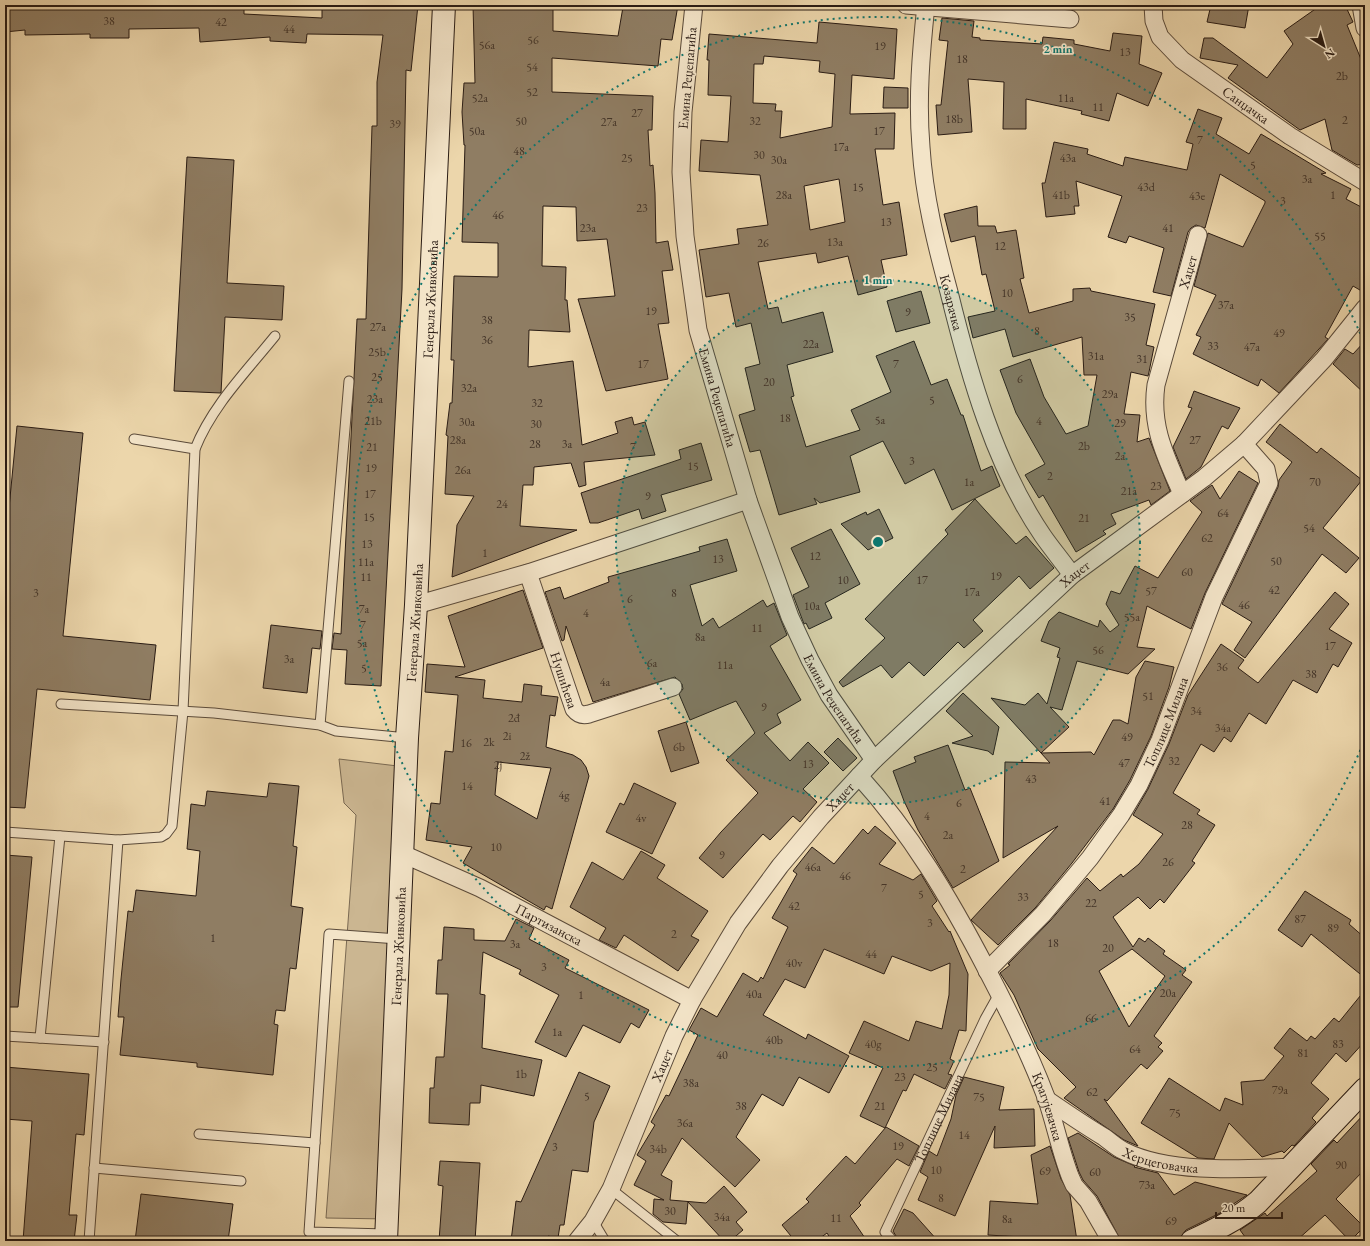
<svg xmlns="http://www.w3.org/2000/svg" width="1370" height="1246" viewBox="0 0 1370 1246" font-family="'EB Garamond',serif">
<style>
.green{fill:#cbb691;stroke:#7a6952}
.building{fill:#8f7d63;stroke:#2a1c14;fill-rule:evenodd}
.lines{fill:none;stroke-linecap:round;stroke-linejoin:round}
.lane-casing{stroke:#5a4a3a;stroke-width:11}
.street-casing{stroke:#5a4a3a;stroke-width:19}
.secondary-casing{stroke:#2a1c14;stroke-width:24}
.lane{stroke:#f3e4c8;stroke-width:9}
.street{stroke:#f3e4c8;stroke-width:17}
.secondary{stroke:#f3e4c8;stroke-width:22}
.ring{fill:none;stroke:#0f766e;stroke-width:2;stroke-dasharray:2 4}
.labels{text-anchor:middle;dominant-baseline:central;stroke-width:3.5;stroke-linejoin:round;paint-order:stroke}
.number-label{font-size:12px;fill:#433428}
.street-label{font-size:14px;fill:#2a1c14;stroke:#f3e4c8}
.centre{fill:#0f766e;stroke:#f3e4c8;stroke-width:2}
.ring-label{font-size:12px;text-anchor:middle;font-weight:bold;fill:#0f766e;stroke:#f3e4c8;stroke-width:3.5;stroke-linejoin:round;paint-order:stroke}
</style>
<rect width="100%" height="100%" fill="#ecd6ab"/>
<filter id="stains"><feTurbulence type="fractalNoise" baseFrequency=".005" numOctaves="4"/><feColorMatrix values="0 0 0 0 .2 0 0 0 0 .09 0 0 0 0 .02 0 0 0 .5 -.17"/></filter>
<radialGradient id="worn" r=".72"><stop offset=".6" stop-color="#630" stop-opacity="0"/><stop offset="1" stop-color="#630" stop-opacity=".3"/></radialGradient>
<path class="green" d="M339,759L406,767L388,1219L326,1218L356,815L344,803Z"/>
<g class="building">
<path d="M5,5H244V14L322,18V5H418L411,71L406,70L402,289L381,686L345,684L347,650L332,649L334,633L341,634L357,319H366L372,126H377V82L383,35L307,34L306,43L270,41V37L200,42L199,28L129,29V38H90V34L25,35V30L5,32Z"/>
<path d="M473,5H553V31L618,36L623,7L633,8L634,5H678L672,40L661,39L658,66L552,58V92L653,96L652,130H648L650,166L653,165L655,193L656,243L668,241L673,270L662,271L669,323L658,324L668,379L606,391L578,299L615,296L607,239L577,241L576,207L543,206L542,266L566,267L565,300H567L570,332L529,330L528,367L573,361L582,445L618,433L615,422L632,417L634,425L645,422L655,455L584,462L586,485L579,487L571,463L534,467L533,485H523L520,526L577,530L452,577L457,525L474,496L445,494L448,436L446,435L450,403H452L454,360H451L454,276L498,277V243L462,242L465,145H464L462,112L464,83H475Z"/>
<path d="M1211,5H1249L1245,28L1207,22Z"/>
<path d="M1321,5H1345L1353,22L1347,25L1365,69V164L1357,165L1332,150L1325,119L1300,130L1228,78L1238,65L1200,58L1204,38H1213L1267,78L1293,44L1284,31Z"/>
<path d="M942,18L974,21L972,37L980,38V40L1042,44L1043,37L1074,40V44L1110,51L1113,33L1142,36L1139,64L1162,73L1148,106L1117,93L1109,121L1081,114L1082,111L1026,99V129H1003L1004,82L968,79L972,132L938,135L936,105H941L948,41L939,40Z"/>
<path d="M819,22L897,29L894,79L852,75L850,114L895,113L894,149H875L883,205L899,202L907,255L881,260L887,287L858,295L848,256L818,263L816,253L758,262L768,309L778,307L782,323L823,312L833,352L787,365L794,396L791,397L806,447L860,430L851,410L891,392L876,356L914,341L931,385L947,379L961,415H963L981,471L992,466L1000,486L952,510L934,469L905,484L883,441L850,456L860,492L820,503L814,498L817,504L779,515L760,450L750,452L739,415L755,410L745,368L760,364L751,323L736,327L729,293L706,297L699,250L739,244L737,229L768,225L760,175L699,171L701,140L728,142L731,96L708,95L709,60H707L709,34L817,43ZM764,56L820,61L819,72L835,74L832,127L780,138L782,111H775L776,104L753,103L754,64H763ZM839,179L845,222L810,230L804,186Z"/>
<path d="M884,87L908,88V108H883Z"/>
<path d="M1198,109L1222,118L1216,134L1249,154L1261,134L1326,173L1321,174L1351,189L1346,199L1365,209V293L1353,286L1325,337L1328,339L1279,393L1261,379L1258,386L1193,354L1201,337L1196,335L1216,295L1194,286L1208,233L1243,247L1265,203V201L1220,174L1205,228L1196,225L1191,228L1188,232L1171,296L1153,292L1164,248L1129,236L1126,243L1108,237L1122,196L1076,181L1079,206H1074L1075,214L1046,217L1042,183H1045L1054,142L1088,149L1087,154L1123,166L1125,157L1187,170L1193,144L1186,142Z"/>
<path d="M187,157L234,160L227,283L284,286L282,320L225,317L221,393L174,391Z"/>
<path d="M977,206L978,226H995L997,233L1016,230L1024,278L1020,279L1029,313L1073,301V289L1090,288L1091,291L1155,304L1146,345L1154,347L1149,372L1148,376L1131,372L1124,414L1140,415L1137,442L1149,438L1170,491L1151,505L1149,500L1111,514L1116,524L1103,531L1106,534L1076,552L1043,495L1039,498L1025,475L1045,464L1016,413L1000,370L1030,359L1044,397L1066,434L1088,426L1097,375H1084L1082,337L1013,357L1005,329L973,338L968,317L995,311L986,274L982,275L975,236L951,242L944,214Z"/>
<path d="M921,291L930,323L896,332L887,301Z"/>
<path d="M1365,341V394L1333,364L1345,349L1353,354Z"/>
<path d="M1194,391L1240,408L1228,429L1222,426L1201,467L1186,479L1173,447L1192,408L1188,407Z"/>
<path d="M1280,424L1317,453L1321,448L1362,480L1323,528L1359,558L1346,573L1322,554L1245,658L1234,650L1252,622L1222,604L1278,487L1279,480L1292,462L1266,442Z"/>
<path d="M17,426L83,433L63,636L156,645L150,700L37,689L25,808L5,807V549Z"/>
<path d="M701,443L712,480L661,495L666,511L642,519L639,509L598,523H590L581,493L681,459L679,450Z"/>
<path d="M1239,471L1258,483L1205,593L1191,629L1147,606L1137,647L1155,649L1128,674L1077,661L1062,710L1050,707L1069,727L1041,753L991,698L1025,705L1038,693L1047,704L1060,658L1057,657L1060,648L1041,641L1049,621L1059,612L1098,627L1100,620L1110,632L1119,625L1106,604L1111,591L1120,594L1135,566L1158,578L1202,512L1190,501L1212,485L1220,499Z"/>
<path d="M975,499L1016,544L1026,536L1054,568L1030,589L1019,576L973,620L983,631L964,648L958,642L924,676L909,662L892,678L881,665L843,687L839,682L885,638L865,619L948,534L945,530Z"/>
<path d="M879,509L893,538L868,550L841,524L866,512L867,515Z"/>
<path d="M831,529L860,584L825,603L832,618L809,629L806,623L804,624L793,595L809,587L791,548Z"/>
<path d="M727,539L737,571L690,585L702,626L713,618L719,628L763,600L767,607L774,603L787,635L770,646L801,700L777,714L781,723L764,733L790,761L808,742L829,763L803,789L817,802L800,822L793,816L770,840L763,834L723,878L699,858L721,832L758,793L726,760L755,733L736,701L690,720L679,694L683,689L682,684L675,677L593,702L566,626L564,640L562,641L545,592L560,587L564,599L609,582L608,577L700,551L699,547Z"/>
<path d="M523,590L543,648L455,677L485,680L483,698L522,702L524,684L542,686L541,695L558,697L555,716L550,715L546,747L573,755L581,760L586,767L589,776L552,909L546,906L544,910L463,863L472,847L426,840L431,803L440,804L445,751L453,752L458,695L425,692L427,664L465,667L448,616ZM498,762L551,768L537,819L495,795Z"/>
<path d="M1335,592L1349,604L1329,629L1352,643L1338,667L1333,664L1317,693L1293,680L1266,724L1249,713L1231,742L1224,737L1214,752L1201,744L1173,793L1200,810L1197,814L1215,825L1192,861L1195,863L1164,903L1160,899L1150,909L1138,897L1113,917L1133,947L1139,938L1145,942L1148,938L1165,951L1163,954L1186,970L1182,975L1192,982L1154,1036L1162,1043L1158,1047L1163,1051L1147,1069L1141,1064L1107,1101L1104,1099L1138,1146L1124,1140L1064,1098L1076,1087L1038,1049L1014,995L1000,973L1010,965L1008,964L1050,921L1087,878L1100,891L1121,874L1123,877L1139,864L1163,834L1133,815L1148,789L1169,744L1188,695L1221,644L1244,660L1238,668L1258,683ZM1132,949L1165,976L1129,1027L1099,971Z"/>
<path d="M271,625L322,631L320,649L312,648L307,693L263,688Z"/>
<path d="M1145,661L1174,667L1169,687L1151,736L1130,780L1113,809L1072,863L1036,907L998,945L971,920L1058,826L1003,858L1005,762L1050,763L1041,753L1091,752L1094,755L1113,720H1120L1128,724L1136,677Z"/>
<path d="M963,693L999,727L993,755L988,751L952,743L973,736L946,711Z"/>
<path d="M686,722L699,763L671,772L658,731Z"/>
<path d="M838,738L857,758L843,771L824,752Z"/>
<path d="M948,745L965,790L970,788L999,861L953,888L918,830L904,801L893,771L916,762L914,757Z"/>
<path d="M269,783L299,786L293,846L297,847L291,906L303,908L296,969L290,968L285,1011L276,1010L274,1024L278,1025L273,1075L197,1067V1063L120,1055L124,1017H118L121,979L128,911L133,912L136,890L196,896L200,851L187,849L191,804L205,806L207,791L267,797Z"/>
<path d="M634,783L676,803L652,854L606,832L620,803L624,805Z"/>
<path d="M875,826L896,843L879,864L913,880L921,874L937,901L932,906L949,932L950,931L968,974L966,1031L959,1030L950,1059L954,1061L948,1074L952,1075L945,1089L914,1074L906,1091L903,1090L885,1128L860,1116L883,1068L849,1053L864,1021L909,1041L916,1021L942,1029L949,995L950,963L931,971L892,956L884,974L824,949L805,988L785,979L763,1015L806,1039L808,1034L849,1056L829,1093L799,1077L783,1106L762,1094L736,1137L760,1160L735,1187L682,1138L661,1175L672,1181L670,1200L706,1203L724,1186L747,1212L736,1222L743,1230L730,1241H724L688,1202L686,1224L663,1222L653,1214L654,1199L664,1200L634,1185L646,1161L637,1155L655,1125L651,1122L666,1095L669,1096L698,1035L689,1030L701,1008L717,1017L743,973L758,982L761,977L763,979L788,927L772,918L797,874L793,871L812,847L834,864L863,829L868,834Z"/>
<path d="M641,851L665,865L657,878L708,911L691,936L699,940L678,971L624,935L616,948L599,940L606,928L570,907L592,862L623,880Z"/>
<path d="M5,855L32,857L18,1007H5Z"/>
<path d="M1305,891L1351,920L1349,924L1365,938V978L1311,934L1302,947L1278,930Z"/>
<path d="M516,919L534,928L529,939L569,960L565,968L649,1010L639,1028L631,1023L620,1043L583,1025L566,1057L535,1042L559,995L519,974L521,970L483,952L480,994L485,995L482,1048L542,1060L534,1096L481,1085L480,1103H470L469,1125L429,1123L430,1088H434L436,1057H444L448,994H436L438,960H442L444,927L474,929V940L505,941Z"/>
<path d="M1365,990V1041L1346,1062L1336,1053L1311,1083L1329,1099L1312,1118L1316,1122L1294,1146L1292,1145L1284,1153L1282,1151L1262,1157L1229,1123L1214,1159L1198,1158L1141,1123L1169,1078L1220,1111L1225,1098L1243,1105L1241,1082L1264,1080L1284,1056L1274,1048L1290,1028L1307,1041L1311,1036L1315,1039L1334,1018L1339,1022Z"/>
<path d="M5,1067L89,1074L84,1135L76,1134L69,1215H77L74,1241H23L32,1121L5,1119Z"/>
<path d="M579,1072L610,1086L594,1122L588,1172L572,1170L564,1225H560L558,1238L548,1236L547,1241H511L516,1201L521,1202Z"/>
<path d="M964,1077L1004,1087L999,1110L1034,1109L1035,1146L994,1148L995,1126L955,1216L918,1200L928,1177L920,1172L929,1151L937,1156L951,1119L956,1095Z"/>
<path d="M1365,1113V1169L1336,1199L1364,1227L1350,1241L1325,1215L1296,1241H1248L1240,1230L1265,1213L1267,1216L1317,1171L1311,1164L1334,1140L1337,1143Z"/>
<path d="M886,1127L919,1146L909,1166L897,1159L859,1203L861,1205L850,1216L867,1241H832L827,1233L816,1241H795L782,1225L809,1202L806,1199L846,1156L855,1164Z"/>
<path d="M1078,1133L1114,1157L1135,1166L1134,1167L1158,1173L1174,1195L1195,1182L1247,1195L1220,1213L1186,1230L1180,1238L1175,1241H1121L1097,1196L1083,1180L1079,1172L1068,1138Z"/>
<path d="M1050,1146L1061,1179L1070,1195L1077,1241H1039L1038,1238L988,1235L990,1201L1038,1204L1031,1155Z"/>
<path d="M440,1161L480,1163L475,1241H439L443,1186L438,1185Z"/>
<path d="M141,1194L233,1204L228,1241H135Z"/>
<path d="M904,1209L913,1213L938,1241H899L893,1231Z"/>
</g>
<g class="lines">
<g class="lane-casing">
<g id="lane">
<path d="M134,439L195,449"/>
<path d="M61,704L214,713L320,725L336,731L407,738"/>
<path d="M320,725L349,381"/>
<path d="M5,832L118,840L161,837L166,834L172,826L183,711L195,449C212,406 246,372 275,336"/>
<path d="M5,1036L104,1042"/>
<path d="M40,1038L60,836"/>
<path d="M199,1134L315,1143"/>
<path d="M94,1168L241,1181"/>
<path d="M611,1189L677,1241"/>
<path d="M593,1221L605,1241"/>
<path d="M387,1234L309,1232L329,934L398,939"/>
<path d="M89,1241L118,840"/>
<path id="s1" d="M893,1241L885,1232L985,1019L999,994"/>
</g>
</g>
<g class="street-casing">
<g id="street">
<path id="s2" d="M694,5L683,112L681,172L685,236L698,330L748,500L790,617L810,660L829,695L874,760"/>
<path d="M906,5L1070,19"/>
<path id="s3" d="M926,5C921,52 917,100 921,147C924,196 936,244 949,292C969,374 995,466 1043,536C1052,549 1063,562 1072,575"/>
<path id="s4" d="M1153,5L1154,21L1160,37L1182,60L1290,136L1365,182"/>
<path d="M1361,5L1365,28"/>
<path id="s5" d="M1182,494C1166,457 1150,427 1156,385L1198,235"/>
<path id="s6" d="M528,573L574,709C578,714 582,716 589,714L673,687"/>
<path d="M416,605L528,573L748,500"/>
<path id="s7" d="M859,776C911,833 950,899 986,968C1008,1010 1029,1052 1046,1097C1055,1123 1060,1150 1070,1176L1074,1185L1088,1201L1111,1241"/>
<path id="s8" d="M403,854L480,888L692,1000"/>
<path id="s9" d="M987,971L1043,914L1090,858L1121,815L1139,785L1160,740L1214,597L1269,483L1266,469L1244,444"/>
<path id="s10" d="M1046,1099C1065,1112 1084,1125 1104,1137C1111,1142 1117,1148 1124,1151C1169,1174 1243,1169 1292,1167"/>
<path id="s11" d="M577,1241L593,1221L611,1189L674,1036L692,1000L738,923L780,866L821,817L874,760L1072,575L1204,478L1244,444L1324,359L1365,308"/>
</g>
</g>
<g class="secondary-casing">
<g id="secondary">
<path id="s12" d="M386,1241L407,738L416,605L444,5"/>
<path d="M1192,1241C1215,1230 1238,1219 1258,1202L1365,1089"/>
</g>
</g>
<use href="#lane" class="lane"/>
<use href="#street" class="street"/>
<use href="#secondary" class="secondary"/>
</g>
<circle cx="878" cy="542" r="262" fill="#0f766e" fill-opacity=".12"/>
<g class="ring">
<circle cx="878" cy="542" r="262"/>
<path d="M1365 739A525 525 0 1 1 1365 345"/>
</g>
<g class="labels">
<g class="number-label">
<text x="109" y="21">38</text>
<text x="221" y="22">42</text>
<text x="289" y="29">44</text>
<text x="533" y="40">56</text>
<text x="487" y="45">56a</text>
<text x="880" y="46">19</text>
<text x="1125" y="52">13</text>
<text x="962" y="59">18</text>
<text x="532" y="67">54</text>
<text x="1342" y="76">2b</text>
<text x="532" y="92">52</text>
<text x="480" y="98">52a</text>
<text x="1066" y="98">11a</text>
<text x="1098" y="107">11</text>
<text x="637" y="113">27</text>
<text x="954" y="119">18b</text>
<text x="1345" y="120">2</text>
<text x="521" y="121">50</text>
<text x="755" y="121">32</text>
<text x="609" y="122">27a</text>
<text x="395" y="124">39</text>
<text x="477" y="131">50a</text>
<text x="879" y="131">17</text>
<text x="1200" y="140">7</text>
<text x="841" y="147">17a</text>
<text x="519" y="151">48</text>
<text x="759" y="155">30</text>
<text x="627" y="158">25</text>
<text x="1068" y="158">43a</text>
<text x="779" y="160">30a</text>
<text x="1253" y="165">5</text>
<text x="1307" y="179">3a</text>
<text x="858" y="187">15</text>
<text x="1146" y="187">43d</text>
<text x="784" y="195">28a</text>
<text x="1061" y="195">41b</text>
<text x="1333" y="195">1</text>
<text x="1197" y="196">43e</text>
<text x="1283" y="201">3</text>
<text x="642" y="208">23</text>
<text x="498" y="215">46</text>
<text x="886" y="222">13</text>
<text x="588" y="228">23a</text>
<text x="1168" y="228">41</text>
<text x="1320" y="236">55</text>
<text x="835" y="242">13a</text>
<text x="763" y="243">26</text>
<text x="1000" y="246">12</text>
<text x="1007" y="293">10</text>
<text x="1226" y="305">37a</text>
<text x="651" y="311">19</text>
<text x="908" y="312">9</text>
<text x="1130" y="317">35</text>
<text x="487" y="320">38</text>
<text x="378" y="327">27a</text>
<text x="1037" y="331">8</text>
<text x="1279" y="333">49</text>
<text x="487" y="340">36</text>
<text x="811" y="344">22a</text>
<text x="1213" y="346">33</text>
<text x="1252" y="347">47a</text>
<text x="377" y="352">25b</text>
<text x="1096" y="356">31a</text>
<text x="1142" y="359">31</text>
<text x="643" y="364">17</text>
<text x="896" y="364">7</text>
<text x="377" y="377">25</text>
<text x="1020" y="379">6</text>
<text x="769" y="382">20</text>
<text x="469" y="388">32a</text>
<text x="1110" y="394">29a</text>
<text x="375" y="399">23a</text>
<text x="932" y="400">5</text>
<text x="537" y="403">32</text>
<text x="785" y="418">18</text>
<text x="880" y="420">5a</text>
<text x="373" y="421">21b</text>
<text x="1039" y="421">4</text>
<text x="467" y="422">30a</text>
<text x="1120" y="423">29</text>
<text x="536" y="424">30</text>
<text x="458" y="440">28a</text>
<text x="1195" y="440">27</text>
<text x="535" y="444">28</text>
<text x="567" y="444">3a</text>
<text x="1084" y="446">2b</text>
<text x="372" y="447">21</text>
<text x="633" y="447">7</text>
<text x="1120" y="456">2a</text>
<text x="912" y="461">3</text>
<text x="693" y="466">15</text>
<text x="371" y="468">19</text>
<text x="463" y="470">26a</text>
<text x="1050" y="476">2</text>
<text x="969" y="482">1a</text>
<text x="1315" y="482">70</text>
<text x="1156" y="486">23</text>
<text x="1129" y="491">21a</text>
<text x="370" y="494">17</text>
<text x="648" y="496">9</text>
<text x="502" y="504">24</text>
<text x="1223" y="513">64</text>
<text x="369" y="517">15</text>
<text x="1084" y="518">21</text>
<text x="1309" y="528">54</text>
<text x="1207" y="538">62</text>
<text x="367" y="544">13</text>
<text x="485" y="553">1</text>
<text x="815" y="556">12</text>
<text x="718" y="559">13</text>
<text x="1276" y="561">50</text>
<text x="366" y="562">11a</text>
<text x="1187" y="572">60</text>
<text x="996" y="576">19</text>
<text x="366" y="577">11</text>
<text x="843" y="580">10</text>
<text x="922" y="580">17</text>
<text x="1274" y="590">42</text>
<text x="1151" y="591">57</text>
<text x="972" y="592">17a</text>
<text x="36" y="593">3</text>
<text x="674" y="593">8</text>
<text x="630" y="599">6</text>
<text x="1244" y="605">46</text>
<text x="812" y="606">10a</text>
<text x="364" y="609">7a</text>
<text x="586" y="613">4</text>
<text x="1132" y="617">55a</text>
<text x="363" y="625">7</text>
<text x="757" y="628">11</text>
<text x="700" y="637">8a</text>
<text x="362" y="643">5a</text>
<text x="1330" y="646">17</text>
<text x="1098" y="650">56</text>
<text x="289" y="659">3a</text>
<text x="652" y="663">6a</text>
<text x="725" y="665">11a</text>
<text x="1222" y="667">36</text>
<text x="364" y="668">5</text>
<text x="1311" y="674">38</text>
<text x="605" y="682">4a</text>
<text x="1148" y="696">51</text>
<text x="764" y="707">9</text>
<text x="1196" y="711">34</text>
<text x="514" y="718">2đ</text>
<text x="1223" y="728">34a</text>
<text x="507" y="736">2i</text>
<text x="1127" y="737">49</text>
<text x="489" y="742">2k</text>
<text x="466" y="743">16</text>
<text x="679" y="747">6b</text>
<text x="525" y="756">2ž</text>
<text x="1174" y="761">32</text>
<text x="1124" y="763">47</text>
<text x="808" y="764">13</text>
<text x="498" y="765">2j</text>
<text x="1031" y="779">43</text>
<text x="467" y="786">14</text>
<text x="564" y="795">4g</text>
<text x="1105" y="801">41</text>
<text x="959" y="803">6</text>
<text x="927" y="816">4</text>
<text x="641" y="818">4v</text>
<text x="1187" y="825">28</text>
<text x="948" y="835">2a</text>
<text x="496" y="847">10</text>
<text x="722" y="855">9</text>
<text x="1168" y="862">26</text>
<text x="813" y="867">46a</text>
<text x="963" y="869">2</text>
<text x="845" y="876">46</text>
<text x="884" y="888">7</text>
<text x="921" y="894">5</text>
<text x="1023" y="897">33</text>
<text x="1091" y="903">22</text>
<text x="794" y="906">42</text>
<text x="1300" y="919">87</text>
<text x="930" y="923">3</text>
<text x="1333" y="928">89</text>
<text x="674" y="934">2</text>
<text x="213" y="938">1</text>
<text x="1053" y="943">18</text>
<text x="515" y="944">3a</text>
<text x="1108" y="948">20</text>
<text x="871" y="954">44</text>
<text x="794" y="963">40v</text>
<text x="544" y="967">3</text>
<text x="1168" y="993">20a</text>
<text x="754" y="994">40a</text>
<text x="581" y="995">1</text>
<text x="1091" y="1018">66</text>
<text x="557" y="1032">1a</text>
<text x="774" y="1040">40b</text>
<text x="873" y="1044">40g</text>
<text x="1338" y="1044">83</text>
<text x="1135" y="1049">64</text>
<text x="1303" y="1053">81</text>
<text x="722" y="1055">40</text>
<text x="932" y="1067">25</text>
<text x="521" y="1074">1b</text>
<text x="900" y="1077">23</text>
<text x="691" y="1083">38a</text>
<text x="1280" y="1090">79a</text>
<text x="1092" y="1092">62</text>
<text x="587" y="1096">5</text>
<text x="979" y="1097">75</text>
<text x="741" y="1106">38</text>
<text x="880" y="1106">21</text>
<text x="1175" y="1113">75</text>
<text x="685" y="1123">36a</text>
<text x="964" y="1135">14</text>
<text x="898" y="1146">19</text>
<text x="555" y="1147">3</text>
<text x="658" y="1149">34b</text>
<text x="1341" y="1165">90</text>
<text x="936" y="1170">10</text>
<text x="1045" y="1171">69</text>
<text x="1095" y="1172">60</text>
<text x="1147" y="1185">73a</text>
<text x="941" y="1198">8</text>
<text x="670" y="1211">30</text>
<text x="722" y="1217">34a</text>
<text x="836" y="1218">11</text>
<text x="1007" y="1219">8a</text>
<text x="1171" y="1221">69</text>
</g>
<g class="street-label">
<text transform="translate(687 78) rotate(-85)">Емина Реџепагића</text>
<text stroke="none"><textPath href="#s4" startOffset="143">Санџачка</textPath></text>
<text stroke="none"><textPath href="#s5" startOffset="231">Хаџет</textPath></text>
<text stroke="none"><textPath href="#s12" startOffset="943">Генерала Живковића</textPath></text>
<text stroke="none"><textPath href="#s3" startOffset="301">Козарачка</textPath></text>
<text stroke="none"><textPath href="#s2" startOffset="397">Емина Реџепагића</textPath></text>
<text stroke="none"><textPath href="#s11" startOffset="844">Хаџет</textPath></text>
<text stroke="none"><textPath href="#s12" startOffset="619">Генерала Живковића</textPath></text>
<text stroke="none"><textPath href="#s6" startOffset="113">Нушићева</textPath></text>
<text stroke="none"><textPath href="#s2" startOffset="721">Емина Реџепагића</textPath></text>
<text stroke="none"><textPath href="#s9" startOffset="309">Топлице Милана</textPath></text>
<text stroke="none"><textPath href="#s11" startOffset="520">Хаџет</textPath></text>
<text stroke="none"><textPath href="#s8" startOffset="162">Партизанска</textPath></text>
<text stroke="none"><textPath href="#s12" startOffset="295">Генерала Живковића</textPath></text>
<text stroke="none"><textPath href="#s11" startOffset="196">Хаџет</textPath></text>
<text stroke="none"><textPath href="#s7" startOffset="383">Крагујевачка</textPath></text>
<text stroke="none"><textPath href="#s1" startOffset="138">Топлице Милана</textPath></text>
<text stroke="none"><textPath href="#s10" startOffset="132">Херцеговачка</textPath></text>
</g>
</g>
<circle cx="878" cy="542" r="6" class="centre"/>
<g class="ring-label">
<text x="1058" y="53">2 min</text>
<text x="878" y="284">1 min</text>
</g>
<rect width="1370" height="1246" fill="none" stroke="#ecd6ab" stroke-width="20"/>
<rect x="6" y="6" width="1358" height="1234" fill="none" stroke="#2a1c14" stroke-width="2"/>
<rect x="10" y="10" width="1350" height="1226" fill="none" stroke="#2a1c14"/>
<g transform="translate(1324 46) rotate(143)" stroke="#f3e4c8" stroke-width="3" paint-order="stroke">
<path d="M0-3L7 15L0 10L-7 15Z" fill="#2a1c14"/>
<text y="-6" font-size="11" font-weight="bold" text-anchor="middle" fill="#2a1c14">N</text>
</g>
<path d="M1216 1212v6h66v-6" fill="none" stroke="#2a1c14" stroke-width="2"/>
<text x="1222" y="1212" font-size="12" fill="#2a1c14" stroke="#f3e4c8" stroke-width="3" paint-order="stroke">20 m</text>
<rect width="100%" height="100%" filter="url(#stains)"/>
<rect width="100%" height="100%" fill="url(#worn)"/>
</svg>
